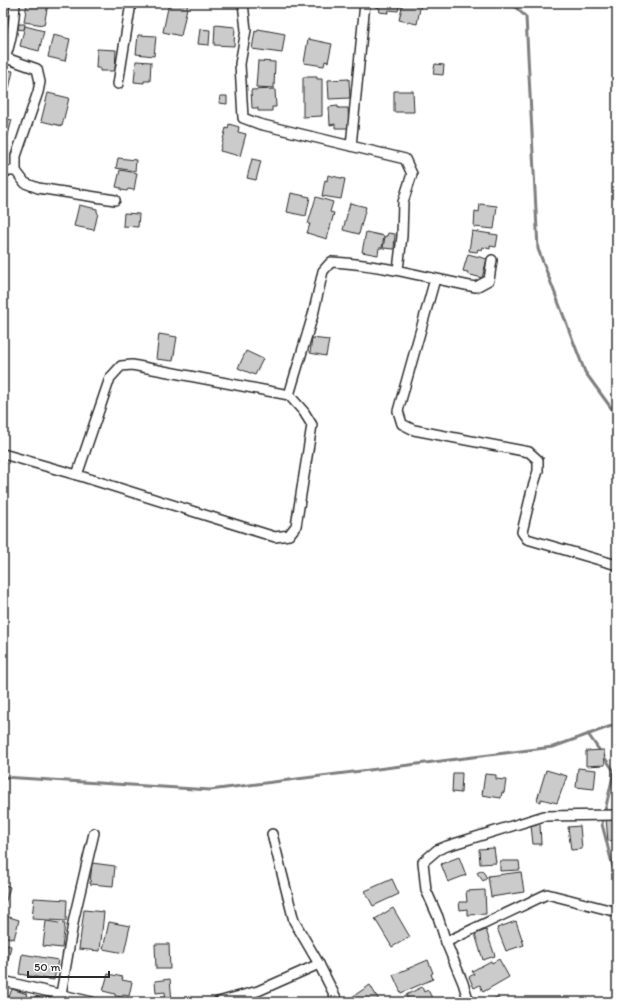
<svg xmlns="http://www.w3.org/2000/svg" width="620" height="1005" viewBox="0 0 620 1005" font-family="Itim,sans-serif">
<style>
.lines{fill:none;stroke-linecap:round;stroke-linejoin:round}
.stream{stroke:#7e7e7e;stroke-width:3}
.building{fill:#cbcbcb;stroke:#2b2b2b}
.street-casing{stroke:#2b2b2b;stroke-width:12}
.street{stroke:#fff;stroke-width:9}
</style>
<rect width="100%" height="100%" fill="#fff"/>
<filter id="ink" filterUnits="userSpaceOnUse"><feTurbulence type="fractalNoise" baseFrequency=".025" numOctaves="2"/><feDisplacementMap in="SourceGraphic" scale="8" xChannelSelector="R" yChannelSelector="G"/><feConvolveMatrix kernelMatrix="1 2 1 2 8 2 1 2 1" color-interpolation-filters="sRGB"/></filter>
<g filter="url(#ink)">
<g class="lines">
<g class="stream">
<path d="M511,3L526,17L538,249L585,372L617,416"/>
<path d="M588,734L614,771L602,824L617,883"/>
<path d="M3,777L210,790L553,747L617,724"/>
</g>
</g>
<g class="building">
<path d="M3,3L8,4L7,12L3,11Z"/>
<path d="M27,3L48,4L44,25L24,22Z"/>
<path d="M169,3H188L181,36L163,32Z"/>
<rect x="312" y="3" width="19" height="4"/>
<path d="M375,3H400L398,11L389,10L388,13L379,12L380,8L375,7Z"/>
<path d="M403,3H421L417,24L399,20Z"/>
<path d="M19,24H25L24,30L18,29Z"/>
<path d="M215,25L235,27L234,46L214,45Z"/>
<path d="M25,26L44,31L39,51L20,46Z"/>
<path d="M200,29L210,30L209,45L198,44Z"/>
<path d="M258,29L285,34L282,53L252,49L255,31L257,32Z"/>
<path d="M53,35L70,39L65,61L48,57Z"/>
<path d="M138,35L156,36L154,56L136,54Z"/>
<path d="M308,39L332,44L328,62L325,61L324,66L304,63Z"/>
<path d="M97,49L116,50L115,71H100V68H96Z"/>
<path d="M136,61L151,62L150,81H144V83L134,82Z"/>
<path d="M258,61L275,62L274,88L256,87Z"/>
<path d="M435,64L444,65L443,75L433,74Z"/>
<path d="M5,70L13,71L9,89L3,88V78Z"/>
<path d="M303,77H317V79H322V116L303,117Z"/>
<path d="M349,79L350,98L329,99L328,80Z"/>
<path d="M275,89L276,107H272V111H258V108H252L251,90Z"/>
<path d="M394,91H413L414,112H394Z"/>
<path d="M48,93L69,98L62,126L41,121Z"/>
<path d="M220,96H227V104L219,103Z"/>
<path d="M338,106V108H348L349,128H335V124L330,125L329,107Z"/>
<path d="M3,118L12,120L3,153Z"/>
<path d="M229,124L239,127L238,132L246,134L240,156L220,151L226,128L228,129Z"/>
<path d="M118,158L136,160L135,171L116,168Z"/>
<path d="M252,159L261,161L256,180L247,178Z"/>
<path d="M120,170L137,173L134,190L128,189L127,191L121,190V188L116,187Z"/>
<path d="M328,175L345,179L341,199L322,196L325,180L327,181Z"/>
<path d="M291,193L310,197L306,216L287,212Z"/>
<path d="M316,197L333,202L330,212L334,213L327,239L307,233L310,224H308Z"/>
<path d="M350,203L366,207L359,234L343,230Z"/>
<path d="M480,204L497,206L494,229L474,227L475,211L479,212Z"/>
<path d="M79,205L97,209V212L98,213L94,230L74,226Z"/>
<path d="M124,213L139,214L138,227L123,226Z"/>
<path d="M472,231L498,235L496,247L490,246V249L483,247L482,250L478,249L477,252L469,251Z"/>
<path d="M366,232L384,236L382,248H379L378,255L362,252Z"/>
<path d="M388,233L395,234L394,249L383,248L385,236H387Z"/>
<path d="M468,254L487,259L482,278L467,274L468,272L463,271Z"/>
<path d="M159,334L177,337L173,361L156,359Z"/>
<path d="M312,338L329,340L326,356L310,353Z"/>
<path d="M246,351L263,359L255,375L238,368Z"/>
<path d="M604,750L605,765L586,766V751Z"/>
<path d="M578,768L596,770L594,789L576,787Z"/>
<path d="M546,770L567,776L557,803L541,799V802L537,800Z"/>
<path d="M453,773H462L461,793L452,792Z"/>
<path d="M485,774L496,775V779L506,780L504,793L502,792L501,798L482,795Z"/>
<path d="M617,818V840L608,841L606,819Z"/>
<path d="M540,824L541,844H533L531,825Z"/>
<path d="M580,826L582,849L571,850L568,827Z"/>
<path d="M494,848L496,863L480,864L479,849Z"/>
<path d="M459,857L466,875L448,882L441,864Z"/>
<path d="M500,861H519L520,870L500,871Z"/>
<path d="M92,863L115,866L113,886L90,884Z"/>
<path d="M482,870L487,878L483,881L477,873Z"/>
<path d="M521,872L524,892L491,897L488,876Z"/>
<path d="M392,879L399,894L373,906L365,891Z"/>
<path d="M3,884L10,887L4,907H3Z"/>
<path d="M485,890L486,914L467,915V909L460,910L459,902H467L466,891Z"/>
<path d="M34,898L67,900L66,921L32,919Z"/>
<path d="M393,908L410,937L392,947L375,919Z"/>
<path d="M84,910L104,912L100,951L79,949Z"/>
<path d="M3,915L19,920L14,939L3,936Z"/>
<path d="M46,921L65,924L62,948L43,946Z"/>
<path d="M516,921L524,945L506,951L497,928Z"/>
<path d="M109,922L130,926L124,953L103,949Z"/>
<path d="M486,930L495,956L483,960L475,934Z"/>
<path d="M3,944L11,946L7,965L3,964Z"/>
<path d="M155,944H169L170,969H156Z"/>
<path d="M22,954L58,960L54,980L19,974Z"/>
<path d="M499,959L509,977L483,992L480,985L474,988L469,977L474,974L472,971L491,961L492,963Z"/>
<path d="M428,960L433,973L431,974L433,979L401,993L393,975Z"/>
<path d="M108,974L123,977L122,980L132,982L129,996L123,995L122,997L115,996V994L103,991Z"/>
<path d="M170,979L172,1001L166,1002L165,992L156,993L155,981Z"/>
<path d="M370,985L380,1002H355L352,997Z"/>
<path d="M422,987L424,992L428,990L434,1002H409L406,995Z"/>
<path d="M12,989L27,994L24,1002H7Z"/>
<path d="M35,996L45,1000L44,1002H33Z"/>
<path d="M48,996L58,998L57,1002L46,1001Z"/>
<path d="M498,997L500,1002H485Z"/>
</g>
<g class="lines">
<g class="street-casing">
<g id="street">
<path d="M243,3L246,30L240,64L243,118L259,124L405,159L412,174L403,202L402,236L398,270"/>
<path d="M3,57L37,69L40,82L38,92L16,156V171L25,183L38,188L115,200"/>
<path d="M5,58C12,40 14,22 15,3"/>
<path d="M118,84L131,3"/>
<path d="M351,146L365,3"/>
<path d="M3,171H16"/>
<path d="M435,279L398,411L402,424L414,430L529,452L538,460V471L532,490L522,532L527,539L617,565"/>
<path d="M3,454L77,475L275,537L289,535L296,526L312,425L304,412L289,395L313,315L323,271L331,262C380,264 428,278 476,287L489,280L492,260"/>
<path d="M77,475L110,378L121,366L132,365L289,395"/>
<path d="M272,834L294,921L319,964L338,1002"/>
<path d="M446,942L547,894L617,912"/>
<path d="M3,981L92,1002"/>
<path d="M61,994L74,918L94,833"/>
<path d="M218,1002L258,991L319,964"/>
<path d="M469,1002L463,983L446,942L438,917L426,890L423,862L437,850L447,846L544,816L617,815"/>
</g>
</g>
<use href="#street" class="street"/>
</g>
</g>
<rect width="620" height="1005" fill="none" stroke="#fff" stroke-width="16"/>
<rect x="8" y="8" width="604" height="989" fill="none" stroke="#2b2b2b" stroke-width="1.5" filter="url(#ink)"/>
<path d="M28 971v6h81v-6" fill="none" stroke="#2b2b2b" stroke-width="2"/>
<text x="34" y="971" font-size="12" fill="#2b2b2b" stroke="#ffffff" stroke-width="3" paint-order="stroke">50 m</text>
</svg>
